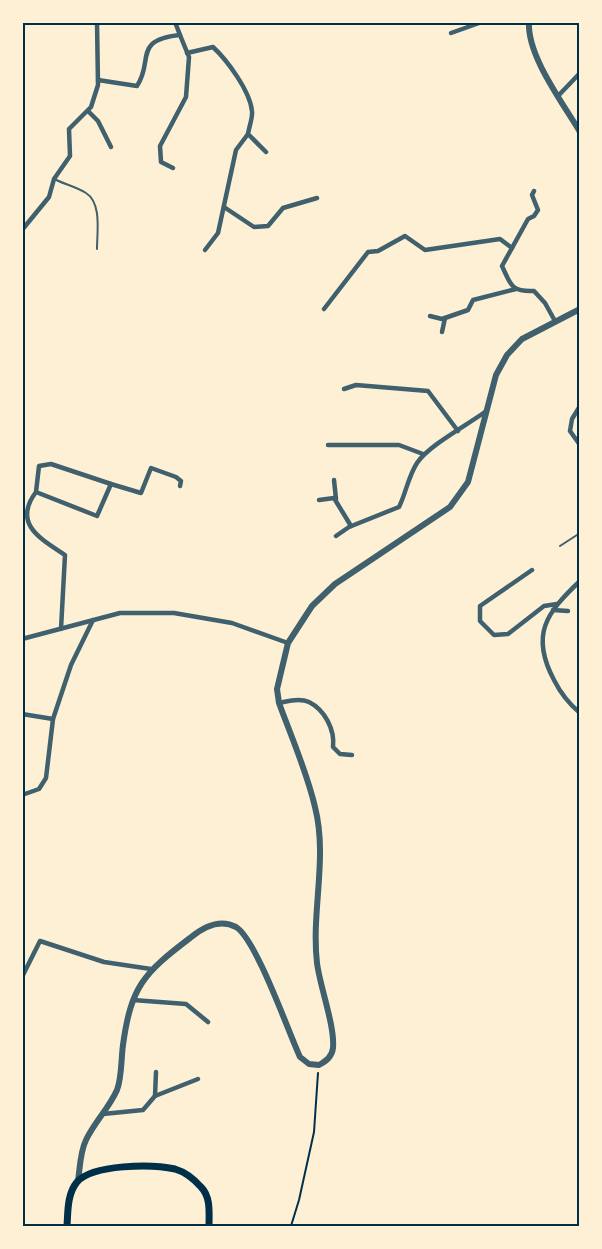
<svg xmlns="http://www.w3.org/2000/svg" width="602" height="1249" viewBox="0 0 602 1249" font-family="'Golos Text',sans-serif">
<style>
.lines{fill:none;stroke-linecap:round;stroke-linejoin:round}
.path{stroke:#003049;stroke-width:2}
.service{stroke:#3f606c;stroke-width:2}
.minor{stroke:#3f606c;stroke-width:4.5}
.tertiary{stroke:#3f606c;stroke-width:6}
.secondary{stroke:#003049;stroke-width:7}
.neatline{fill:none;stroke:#003049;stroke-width:2}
</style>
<rect width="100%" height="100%" fill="#fdf0d5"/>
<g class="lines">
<path class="path" d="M291,1226L299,1200L314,1132L318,1073"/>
<g class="service">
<path d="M54,179C64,184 77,187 86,193C102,203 97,232 97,249"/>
<path d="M560,546L580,533"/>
</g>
<g class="minor">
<path d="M451,33L482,22"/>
<path d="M187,53L213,47C227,60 250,91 252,111C253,117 249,127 248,134L266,152"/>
<path d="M98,80L137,86C154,61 132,40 180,35L175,22"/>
<path d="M558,96L580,73"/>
<path d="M88,111L98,121L111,147"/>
<path d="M173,168L161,162L160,146L186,97L189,57L180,35"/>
<path d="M534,191L532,195L538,210L534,216L528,219L502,266C511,285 511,292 534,291L545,303L555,321"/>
<path d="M224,207L254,227L268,226L283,208L317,198"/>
<path d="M22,230L49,197L54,179L70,156L69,129L91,107L98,85L97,22"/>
<path d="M205,250L218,233L236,150L248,134"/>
<path d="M324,309L368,252L378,251L405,236L425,250L500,239L512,248"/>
<path d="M430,316L442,319L468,310L473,300L516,289"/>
<path d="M442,332L445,318"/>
<path d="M344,389L356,385L428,391L458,431"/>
<path d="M580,406L572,419L570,431L580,445"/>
<path d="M328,445H399L423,454"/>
<path d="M334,480L336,499"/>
<path d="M111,484L141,493L151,468L176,477L181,481L180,486"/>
<path d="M36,492L39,466L51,464L111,484L97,516L36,492C12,524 41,539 65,555L61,629"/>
<path d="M319,500L334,498L351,526"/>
<path d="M336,536L349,527L399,507C406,493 408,477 417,463C428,446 467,425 485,412"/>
<path d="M532,570L480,606V621L494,635L508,634L544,606L557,604"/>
<path d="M580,581C546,613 530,635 554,680C561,694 568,703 580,713"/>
<path d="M553,610L568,611"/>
<path d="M22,639L120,613H174L232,623L288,643"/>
<path d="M279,703C288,701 300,698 309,702C325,710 335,730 333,747L340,754L352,755"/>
<path d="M22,714L53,719"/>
<path d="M22,795L39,789L46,778L53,719L71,665L93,620"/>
<path d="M22,977L40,941L104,962L151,969"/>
<path d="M133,1000L186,1004L208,1022"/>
<path d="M155,1096L156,1072"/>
<path d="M103,1114L143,1110L155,1096L198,1079"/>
</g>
<g class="tertiary">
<path d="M529,22C527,56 563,103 580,132"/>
<path d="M78,1181C80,1168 80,1152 86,1140C94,1123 109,1108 117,1090C122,1077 121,1059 123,1045C131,986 144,973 190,938C202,928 219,918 236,927C256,939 288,1031 300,1057L309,1064L319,1065C326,1061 332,1057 333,1048C335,1026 320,987 317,963C311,911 328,858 315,807C307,772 291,736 279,703L277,689L288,643L312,606L335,584L450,507L468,482L496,375L507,355L522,339L580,309"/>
</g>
<path class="secondary" d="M67,1226C68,1212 67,1194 77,1182C93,1164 152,1164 175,1169C185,1172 194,1179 201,1187C211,1197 209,1213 209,1226"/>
</g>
<rect width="602" height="1249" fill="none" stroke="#fdf0d5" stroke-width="48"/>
<rect x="24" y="24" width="554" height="1201" class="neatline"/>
</svg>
